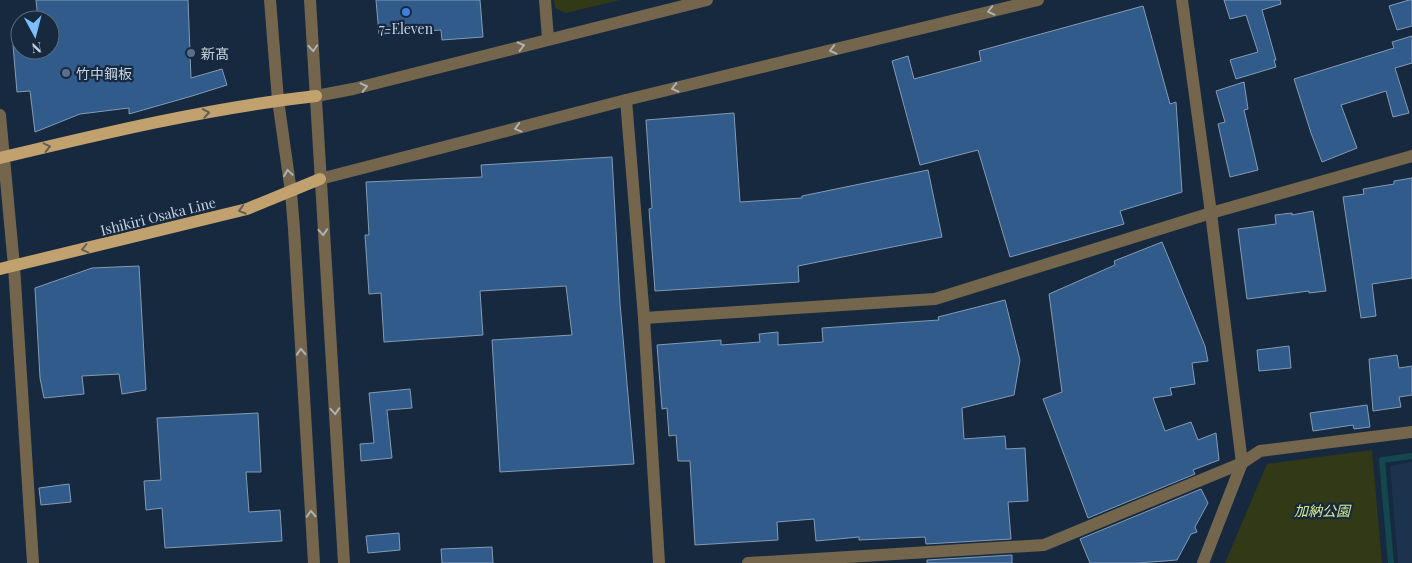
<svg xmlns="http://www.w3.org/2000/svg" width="1412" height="563" viewBox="0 0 1412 563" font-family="'Playfair Display','Noto Sans JP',serif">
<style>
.built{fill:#1c334e}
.green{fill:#323916}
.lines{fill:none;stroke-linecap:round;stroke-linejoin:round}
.stream{stroke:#12484e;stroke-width:6}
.building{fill:#305b8b;stroke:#849bb5}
.minor{stroke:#74654d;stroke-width:12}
.major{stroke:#c1a26e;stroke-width:12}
.oneway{stroke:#afb2b5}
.oneway2{stroke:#635f54}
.shop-dot{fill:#3f7fe0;stroke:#16293e;stroke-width:2}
.service-dot{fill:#5c6f8a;stroke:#16293e;stroke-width:2}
.labels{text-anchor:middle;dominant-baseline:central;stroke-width:4.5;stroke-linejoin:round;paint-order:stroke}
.poi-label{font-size:14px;fill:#c8d3e1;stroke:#16293e;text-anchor:start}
.street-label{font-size:14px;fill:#c8d3e1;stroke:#16293e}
.park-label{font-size:14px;font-style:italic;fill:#daed8e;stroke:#16293e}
</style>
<rect width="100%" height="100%" fill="#16293e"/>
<path class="built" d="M1412,462V563H1398L1390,466Z"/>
<g class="green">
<path d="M554,0H620L566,13L555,8Z"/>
<path d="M1372,450L1382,563H1225L1267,464Z"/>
</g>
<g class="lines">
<path class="stream" d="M1391,563L1382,460L1412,456"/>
</g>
<g class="building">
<path d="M36,0H188L191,78L222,69L227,85L192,96L129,114V108L80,114L35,132L30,91L17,92L13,45H16L14,25H20V50H50V20H38Z"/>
<path d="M376,0H480L483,37L442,40L441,30L379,34Z"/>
<path d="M1224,0H1280L1281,4L1262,10L1276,60H1274L1276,67L1236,79L1230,60L1258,52L1246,15L1230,19Z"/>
<path d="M1409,0H1412V26L1397,30L1389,6Z"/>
<path d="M1143,6L1170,104L1176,102L1182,192L1120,211L1124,224L1010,257L978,150L920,165L892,61L908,56L914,79L981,61L979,51Z"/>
<path d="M1412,36V63L1395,68L1409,113L1393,117L1386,91L1341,105L1357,148L1322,162L1311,133L1294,79L1394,48L1392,42Z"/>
<path d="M1244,82L1248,109L1244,110L1258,170L1230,177L1218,124L1225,122L1216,91Z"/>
<path d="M734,113L740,202L802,198V196L928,170L942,237L798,266L799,282L655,291L649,209L652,208L646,120Z"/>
<path d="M612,157L620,303L634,464L500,472L492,340L572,335L566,286L480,291L483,335L384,342L381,293L369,294L365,235H369L366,182L482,177L481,165Z"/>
<path d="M1412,178V278L1372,284L1376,316L1361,318L1343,197L1364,194L1363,189L1394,184V181Z"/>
<path d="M1313,211L1326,291L1309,293V291L1247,299L1238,229L1276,224L1275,215L1292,213V215Z"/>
<path d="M1162,242L1205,346L1208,361L1192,363L1195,384L1170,388L1172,395L1153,398L1165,431L1191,422L1198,440L1216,433L1219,460L1193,470L1195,474L1088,518L1043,399L1062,392L1049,294L1115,265L1114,261Z"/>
<path d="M139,266L146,390L122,394L119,374L82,376L84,394L44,398L40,378L35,288L92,268Z"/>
<path d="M1005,300L1020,360L1014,395L962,408L964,439L1005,436L1006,449L1025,448L1028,501L1008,502L1011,539L926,544L925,537L859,540V537L816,541L814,519L777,522L778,540L695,545L690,461H678L676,435L669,436L667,408L662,409L657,345L721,340V345L760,342L759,334L778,332V345L823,342L822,328L939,320L938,317Z"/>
<path d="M1289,346L1291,368L1259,371L1257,350Z"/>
<path d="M1397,355L1399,368L1412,366V395L1399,397L1401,407L1373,411L1369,359Z"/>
<path d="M410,389L412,408L387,410L392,458L361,461L360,444L374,443L369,393Z"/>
<path d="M1367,405L1370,427L1354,429L1353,425L1313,431L1310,413Z"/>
<path d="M258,413L261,472H246L249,512L280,510L282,541L165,548L162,508L146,510L144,481L161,480L157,418Z"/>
<path d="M69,484L71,502L41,505L39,488Z"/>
<path d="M1201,489L1208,503L1195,527L1197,532L1191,534L1177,560L1138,563H1090L1080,539Z"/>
<path d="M399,533L400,550L368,553L366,536Z"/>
<path d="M492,547L493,563H442L441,549Z"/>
<path d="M1012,555V563H927V560Z"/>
</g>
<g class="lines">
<g class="minor">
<path d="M270,0L278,100L291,192L294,229L314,563"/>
<path d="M310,0L344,563"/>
<path d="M545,0L548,39"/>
<path d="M1182,0L1211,213L1242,463L1203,563"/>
<path d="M316,96L353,89L707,0"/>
<path d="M626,100L644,318L659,563"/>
<path d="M0,115L14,266L33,563"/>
<path d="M320,179L626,100L1038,0"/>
<path d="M644,318L935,299L1211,213L1412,156"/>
<path d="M748,563L1044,545L1242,463L1260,451L1412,432"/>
</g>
<g class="major">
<path d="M0,158C104,133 209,108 316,96"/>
<path d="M0,269L247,209L320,179"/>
</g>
</g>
<defs><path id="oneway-chevron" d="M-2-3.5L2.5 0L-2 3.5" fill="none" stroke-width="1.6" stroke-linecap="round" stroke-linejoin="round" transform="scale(1.25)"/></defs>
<g class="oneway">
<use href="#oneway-chevron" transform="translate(991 11) rotate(166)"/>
<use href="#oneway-chevron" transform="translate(521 46) rotate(-14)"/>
<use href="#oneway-chevron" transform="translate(313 48) rotate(86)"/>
<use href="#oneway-chevron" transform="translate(833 50) rotate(166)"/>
<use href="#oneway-chevron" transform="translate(364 87) rotate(-14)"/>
<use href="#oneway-chevron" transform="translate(675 88) rotate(166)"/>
<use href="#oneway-chevron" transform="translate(518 128) rotate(165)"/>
<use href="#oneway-chevron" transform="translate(288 173) rotate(-98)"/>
<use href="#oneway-chevron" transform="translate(323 232) rotate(86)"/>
<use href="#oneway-chevron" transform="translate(301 352) rotate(-93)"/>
<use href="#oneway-chevron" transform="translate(335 411) rotate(86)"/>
<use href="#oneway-chevron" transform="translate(311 514) rotate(-93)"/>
</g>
<g class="oneway2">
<use href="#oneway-chevron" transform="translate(206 113) rotate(-10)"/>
<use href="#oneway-chevron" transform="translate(47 147) rotate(-13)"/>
<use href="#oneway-chevron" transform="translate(242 210) rotate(164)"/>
<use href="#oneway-chevron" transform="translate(85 249) rotate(167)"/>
</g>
<circle class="shop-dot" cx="406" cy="12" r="5"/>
<g class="service-dot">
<circle cx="191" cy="53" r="5"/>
<circle cx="66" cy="73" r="5"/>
</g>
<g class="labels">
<g class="poi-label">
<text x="406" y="28" text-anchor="middle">7-Eleven</text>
<text x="201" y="53">新髙</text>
<text x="76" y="73">竹中鋼板</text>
</g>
<g class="street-label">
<text transform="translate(158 216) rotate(-14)">Ishikiri Osaka Line</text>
</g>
<g class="park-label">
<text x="1322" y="510">加納公園</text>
</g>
</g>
<g transform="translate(35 35) rotate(173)"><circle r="24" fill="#16293e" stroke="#5d6d7f"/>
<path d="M0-4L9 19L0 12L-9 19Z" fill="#7cbef9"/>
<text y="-8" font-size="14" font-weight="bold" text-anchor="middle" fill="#c8d3e1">N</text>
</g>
</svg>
